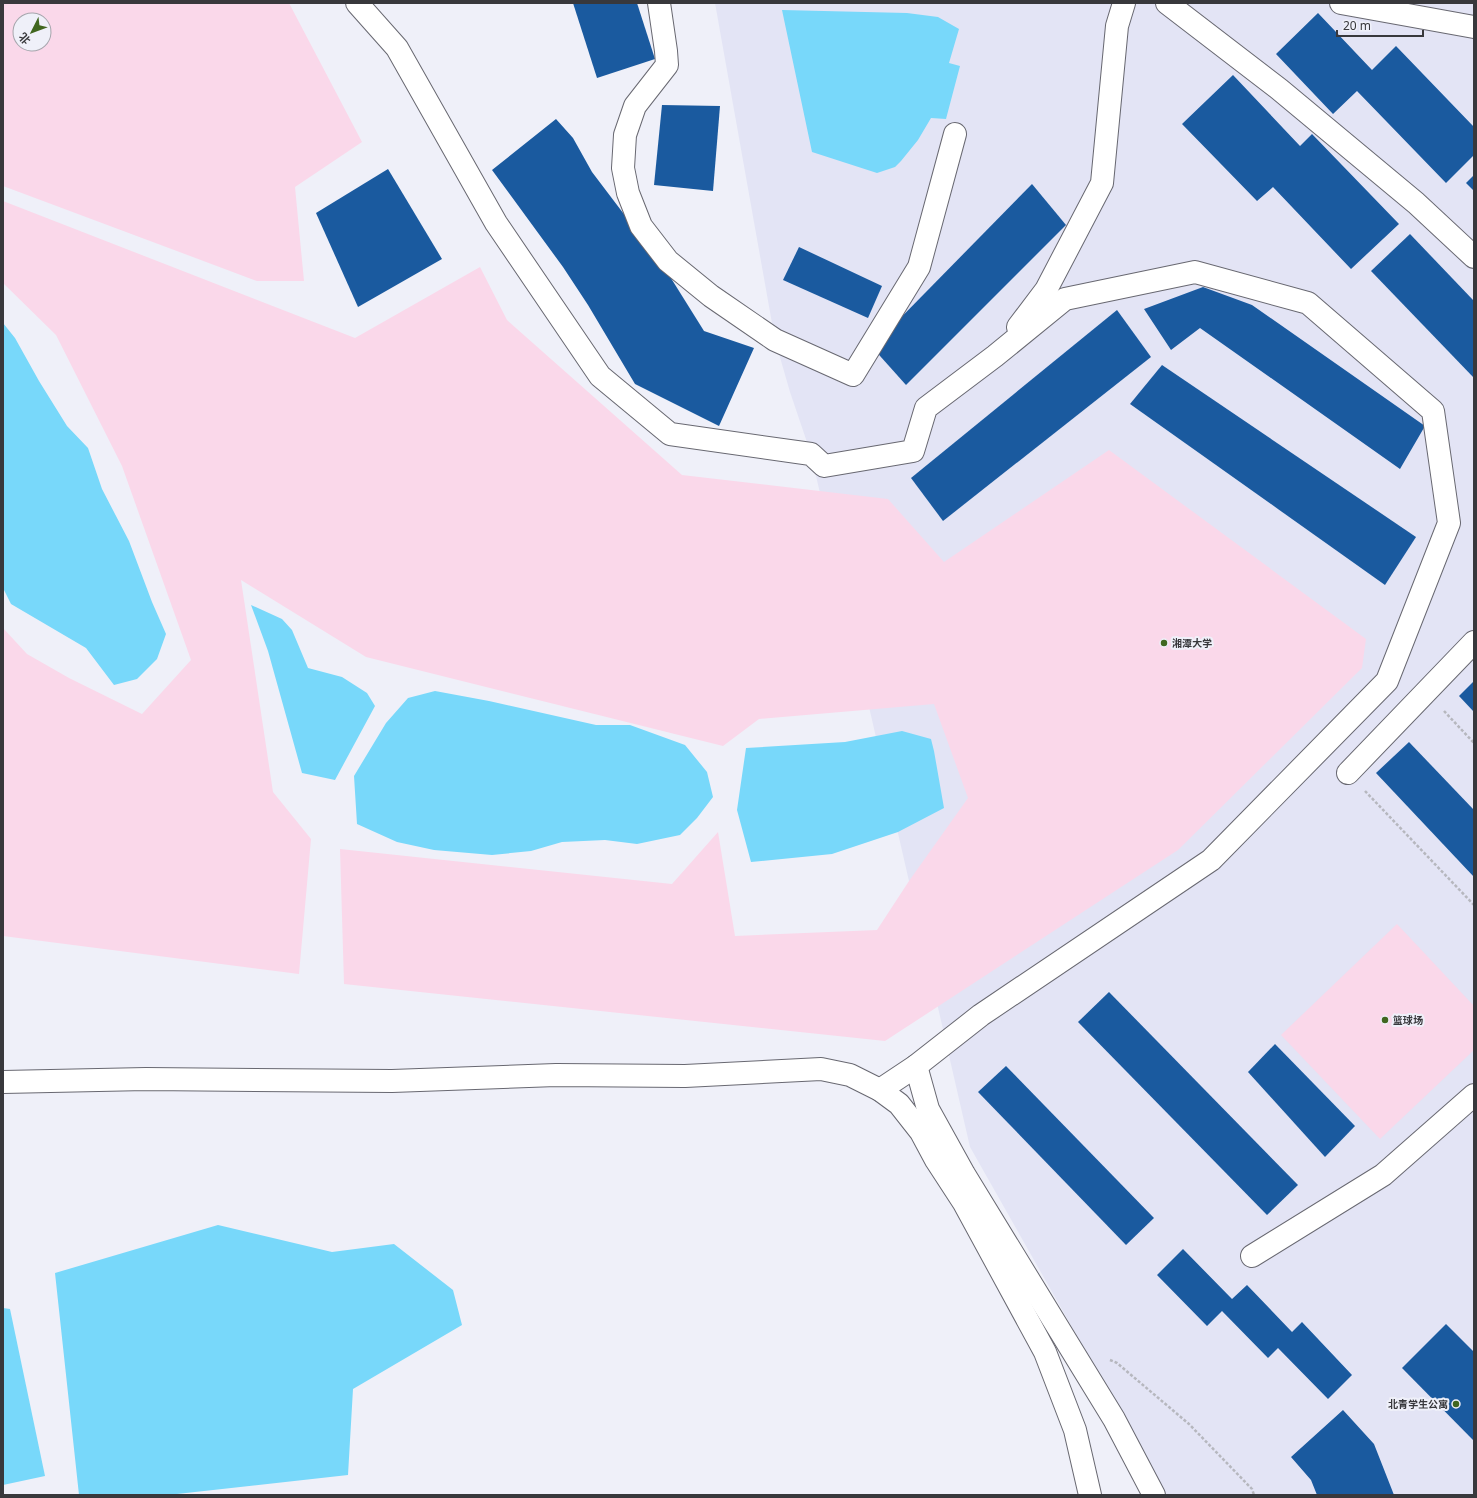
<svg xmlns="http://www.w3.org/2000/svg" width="1477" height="1498" viewBox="0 0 1477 1498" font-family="'Noto Sans','Noto Sans SC',sans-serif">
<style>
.built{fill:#e3e4f5}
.green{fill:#fad8ea;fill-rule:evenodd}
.water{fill:#78d8fa}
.building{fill:#1a5a9f}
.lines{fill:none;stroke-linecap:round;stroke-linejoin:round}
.minor-casing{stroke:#686871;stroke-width:24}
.path{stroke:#b6b7be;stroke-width:2.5;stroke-dasharray:3 2;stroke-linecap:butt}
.minor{stroke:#fff;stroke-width:22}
.poi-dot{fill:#40661f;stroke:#eff0f9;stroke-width:1.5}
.labels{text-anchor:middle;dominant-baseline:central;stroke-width:4;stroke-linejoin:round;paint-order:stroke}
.poi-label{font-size:10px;font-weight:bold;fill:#38383c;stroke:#eff0f9;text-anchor:start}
</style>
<rect width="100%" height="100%" fill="#eff0f9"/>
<path class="built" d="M715,3H1474V1495H1167L970,1147L811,454L790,392L775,340Z"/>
<g class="green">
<path d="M3,3H289L362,142L295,187L304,281H257L3,186ZM20,20H44V44H20Z"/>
<path d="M3,201L355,338L480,267L507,320L682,475L888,499L944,562L1109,450L1366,639L1362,668L1178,850L885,1041L344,984L340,849L672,884L718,832L735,936L877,930L909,881L968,798L934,704L759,719L723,746L366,657L241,580L273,792L311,839L299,974L3,936V628L27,654L69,678L142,714L191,660L122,466L56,335L3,283Z"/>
<path d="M1397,924L1474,1006V1050L1380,1139L1281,1035Z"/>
</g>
<g class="water">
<path d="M782,10L907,13L938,17L959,29L949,63L960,66L946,119L931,118L918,140L901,161L895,167L877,173L812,152Z"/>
<path d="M3,323L15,338L39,381L67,426L88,448L102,489L129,541L152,602L166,634L157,659L137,679L114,685L86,648L11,604L3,588Z"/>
<path d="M251,605L282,619L292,630L308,668L342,677L367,693L375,706L335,780L302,773L268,651Z"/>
<path d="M435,691L489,701L596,725H630L685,745L707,772L713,797L697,818L680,835L637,844L605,840L562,842L531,851L492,855L434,850L397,842L357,824L354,776L386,723L408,698Z"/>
<path d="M902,731L931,739L934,751L944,808L898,832L832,854L751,862L737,810L746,748L845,742Z"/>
<path d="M218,1225L332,1252L394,1244L453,1290L462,1325L353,1389L348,1475L168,1495H79L55,1273Z"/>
<path d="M3,1308L10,1309L45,1476L3,1485Z"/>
</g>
<g class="building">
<path d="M573,3H637L655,59L597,78Z"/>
<path d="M1318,13L1372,70L1396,46L1474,127V155L1446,183L1357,91L1333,114L1276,54Z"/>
<path d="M1233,75L1300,146L1312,134L1399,224L1351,269L1273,187L1257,201L1182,124Z"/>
<path d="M662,105L720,106L713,191L654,185Z"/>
<path d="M556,119L573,138L592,172L664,267L704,331L754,348L719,426L635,384L588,305L563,267L492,170Z"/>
<path d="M388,169L442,259L358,307L316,213Z"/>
<path d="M1474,175V191L1466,183Z"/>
<path d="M1032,184L1066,225L906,385L872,347Z"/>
<path d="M1410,234L1474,301V378L1371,271Z"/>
<path d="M799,247L882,286L868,318L783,280Z"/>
<path d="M1203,287L1252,305L1425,426L1400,469L1200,328L1171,350L1144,309Z"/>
<path d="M1117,310L1151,357L943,521L911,478Z"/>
<path d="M1162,365L1416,537L1385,585L1130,404Z"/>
<path d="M1474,681V712L1459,696Z"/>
<path d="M1409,742L1474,810V877L1376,773Z"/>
<path d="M1109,992L1298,1185L1267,1215L1078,1022Z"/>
<path d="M1275,1044L1355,1126L1325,1157L1248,1072Z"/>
<path d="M1006,1066L1154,1218L1126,1245L978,1092Z"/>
<path d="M1183,1249L1232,1299L1247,1285L1292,1332L1302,1322L1352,1375L1328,1399L1278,1348L1268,1358L1222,1311L1207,1326L1157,1275Z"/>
<path d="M1446,1324L1474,1352V1441L1402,1368Z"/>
<path d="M1343,1410L1374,1444L1394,1495H1317L1311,1480L1291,1457Z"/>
</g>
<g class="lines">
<g class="minor-casing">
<g id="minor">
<path d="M357,3L397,48L496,223L600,376L670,434L811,454L824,466L913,451L926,408L995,356L1065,299L1195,272L1308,303L1433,411L1449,523L1387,681L1211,860L981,1015L916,1066L880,1090"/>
<path d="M659,3L666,51L667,65L635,106L625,135L623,168L628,193L641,226L668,261L711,296L775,340L853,375L919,267L955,134"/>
<path d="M1167,3L1279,89L1416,203L1474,257"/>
<path d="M1341,3L1474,27"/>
<path d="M1018,327L1046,290L1102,183L1117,26L1124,3"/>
<path d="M1348,773L1474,642"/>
<path d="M916,1066L928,1109L964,1174L1114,1419L1154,1495"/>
<path d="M3,1082L146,1079L392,1081L556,1075L685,1076L821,1069L850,1075L880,1090L899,1104L921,1132L936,1160L964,1203L1045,1352L1075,1430L1090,1495"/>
<path d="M1252,1256L1383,1175L1474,1095"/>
</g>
</g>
<g class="path">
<path d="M1444,711L1474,743"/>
<path d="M1365,791L1474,905"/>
<path d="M1110,1360L1117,1363L1189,1424L1252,1489L1254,1495"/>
</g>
<use href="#minor" class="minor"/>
</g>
<g class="poi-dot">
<circle cx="1164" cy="643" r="4"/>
<circle cx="1385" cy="1020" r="4"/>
<circle cx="1456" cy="1404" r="4"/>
</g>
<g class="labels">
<g class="poi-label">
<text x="1172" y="643">湘潭大学</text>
<text x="1393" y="1020">篮球场</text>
<text x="1448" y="1404" text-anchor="end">北青学生公寓</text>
</g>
</g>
<rect width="1477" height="1498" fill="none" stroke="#38383c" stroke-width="8"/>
<g transform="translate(32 32) rotate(228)"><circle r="19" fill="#eff0f9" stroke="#a6a6ad"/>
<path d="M0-3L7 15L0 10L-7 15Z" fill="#40661f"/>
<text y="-6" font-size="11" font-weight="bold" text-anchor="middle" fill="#38383c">北</text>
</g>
<path d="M1337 30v6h86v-6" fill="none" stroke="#38383c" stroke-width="2"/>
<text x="1343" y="30" font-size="12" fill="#38383c" stroke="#eff0f9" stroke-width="3" paint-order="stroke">20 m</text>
</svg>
